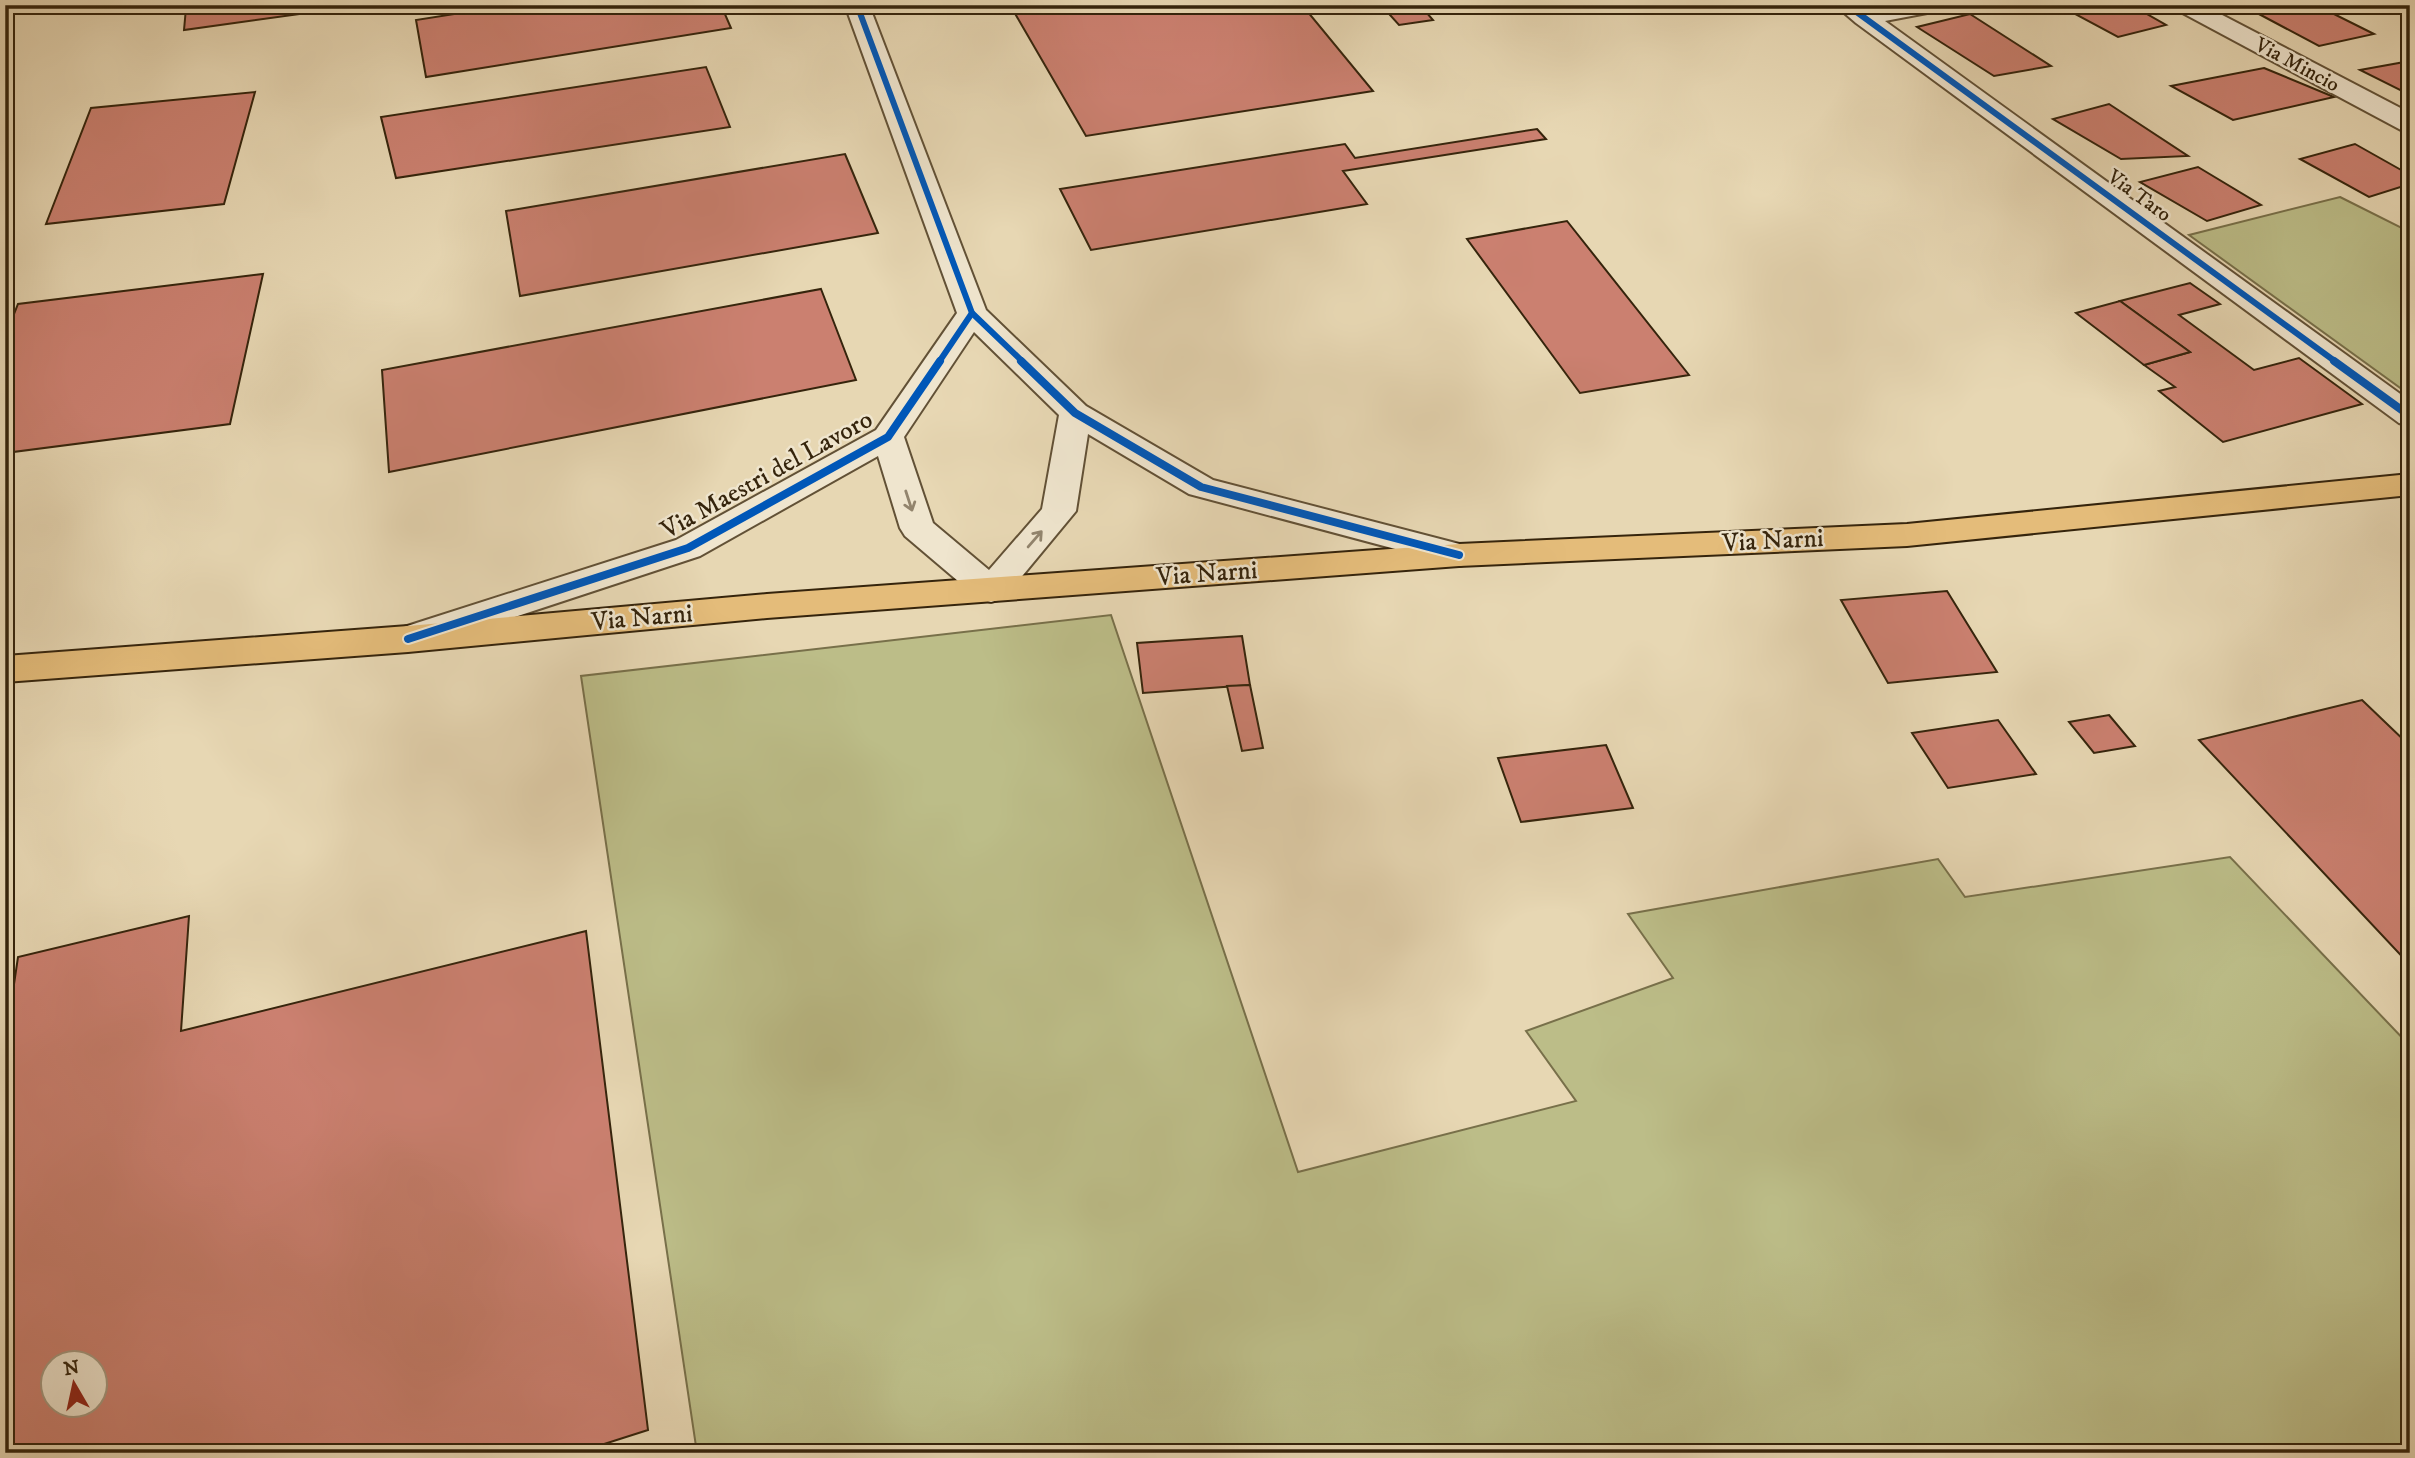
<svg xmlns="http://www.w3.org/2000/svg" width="2415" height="1458" viewBox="0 0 2415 1458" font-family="'IM FELL DW Pica',serif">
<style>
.green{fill:#bcbd88;stroke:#78704a;stroke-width:2}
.building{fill:#cb8070;stroke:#35240c;stroke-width:2;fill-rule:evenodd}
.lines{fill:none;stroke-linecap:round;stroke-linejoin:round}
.minor-casing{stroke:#625136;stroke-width:4}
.primary-casing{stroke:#35240c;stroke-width:4}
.minor{fill:#efe5ce;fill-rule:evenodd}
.primary{fill:#e4bc7a;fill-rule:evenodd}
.cycleway-far1-casing{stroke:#efe5ce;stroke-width:10}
.cycleway-casing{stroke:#efe5ce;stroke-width:12}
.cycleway-far1{stroke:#0057b8;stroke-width:6}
.cycleway{stroke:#0057b8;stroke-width:8}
.oneway{stroke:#92846d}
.labels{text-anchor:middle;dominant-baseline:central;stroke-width:5;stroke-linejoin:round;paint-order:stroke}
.far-street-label{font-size:21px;fill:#35240c;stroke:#efe5ce}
.street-label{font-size:26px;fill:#35240c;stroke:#efe5ce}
</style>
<rect width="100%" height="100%" fill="#e7d7b3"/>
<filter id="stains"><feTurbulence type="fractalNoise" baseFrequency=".00286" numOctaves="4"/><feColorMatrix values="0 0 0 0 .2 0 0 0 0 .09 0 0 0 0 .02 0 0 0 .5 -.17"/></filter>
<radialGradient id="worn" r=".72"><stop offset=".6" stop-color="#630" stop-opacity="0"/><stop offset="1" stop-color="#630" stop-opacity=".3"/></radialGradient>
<g class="green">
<path d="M2340,197L2410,232V395L2189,235Z"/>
<path d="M1111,615L1298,1172L1576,1101L1526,1031L1673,978L1628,914L1938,859L1965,897L2230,857L2410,1046V1453H697L581,676Z"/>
</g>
<g class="building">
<path d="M206,5H365L184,30L186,8Z"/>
<path d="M511,5H721L731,28L426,77L416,20Z"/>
<path d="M1010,5H1349L1307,11L1373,91L1086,136Z"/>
<path d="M1381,5H1420L1433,20L1399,25Z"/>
<path d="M2072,5H2131L2166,25L2118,37L2062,7Z"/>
<path d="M2242,5H2316L2374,34L2319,46Z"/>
<path d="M1970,14L2051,66L1994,76L1917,27Z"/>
<path d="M2410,61V95L2360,70Z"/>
<path d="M706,67L730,127L396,178L381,117Z"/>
<path d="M2264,68L2334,97L2233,120L2171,86Z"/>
<path d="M255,92L224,204L46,224L91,108Z"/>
<path d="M2109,104L2188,156L2121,159L2053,119Z"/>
<path d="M1537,129L1546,139L1343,171L1367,204L1091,250L1060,189L1345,144L1355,158Z"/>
<path d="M2355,144L2410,175V184L2369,197L2300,159Z"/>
<path d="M845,154L878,233L520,296L506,211Z"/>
<path d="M2198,167L2261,205L2207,221L2140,182Z"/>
<path d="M1567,221L1689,375L1580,393L1467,239Z"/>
<path d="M263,274L230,424L5,453V337L18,304Z"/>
<path d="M2190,283L2220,304L2179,315L2254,370L2299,358L2362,404L2223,442L2159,391L2175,387L2144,365L2190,352L2120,301Z"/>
<path d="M821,289L856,380L389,472L382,370Z"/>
<path d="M2120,301L2190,352L2144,365L2076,313Z"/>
<path d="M1947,591L1997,672L1888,683L1841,600Z"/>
<path d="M1242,636L1250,685L1143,693L1137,643Z"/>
<path d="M1250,685L1263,748L1242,751L1227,686Z"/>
<path d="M2362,700L2410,746V965L2199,740Z"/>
<path d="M2109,715L2135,746L2094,753L2069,722Z"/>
<path d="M1998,720L2036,774L1948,788L1912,733Z"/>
<path d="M1606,745L1633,808L1521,822L1498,758Z"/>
<path d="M189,916L181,1031L586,931L648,1430L576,1453H5V1045L18,957ZM52,1364H94V1406H52Z"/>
</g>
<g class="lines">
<g class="minor-casing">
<g id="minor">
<path d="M845,5H869L986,310L1086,406L1213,480L1471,547L1476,555L1471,563L1459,566L1189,494L1088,434L1076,511L1004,598L991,602L978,598L905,536L900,528L878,456L700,556L427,646L414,650L401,646L396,637L401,628L676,540L876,430L957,313ZM974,332L1059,415L1042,509L989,570L933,523L904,437Z"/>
<path d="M1835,5H1863L1869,10L1895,5H1947L1943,10L1885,21L2410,401V426L2399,423L1856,23Z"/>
<path d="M2173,5H2203L2410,113V132L2401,130L2177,10Z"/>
</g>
</g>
<g class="primary-casing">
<path id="primary" d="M2410,474V495L1907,546L1459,566L767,618L408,652L5,682V656L408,626L767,594L1459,544L1907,524Z"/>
</g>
<use href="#minor" class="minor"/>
<use href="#primary" class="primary"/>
<g class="cycleway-far1-casing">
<g id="cycleway-far1">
<path d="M857,5L972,313L1023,362"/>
<path d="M1847,5L2336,362"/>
<path d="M939,362L972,313"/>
</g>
</g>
<g class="cycleway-casing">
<g id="cycleway">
<path d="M1021,361L1075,413L1201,487L1459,555"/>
<path d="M2334,361L2410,416"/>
<path d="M408,639L688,548L888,437L940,361"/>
</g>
</g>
<use href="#cycleway-far1" class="cycleway-far1"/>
<use href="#cycleway" class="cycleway"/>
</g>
<defs><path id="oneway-shaft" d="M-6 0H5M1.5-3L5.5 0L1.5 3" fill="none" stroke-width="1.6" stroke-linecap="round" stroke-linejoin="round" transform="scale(1.75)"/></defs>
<g class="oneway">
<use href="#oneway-shaft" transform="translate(909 501) rotate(72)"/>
<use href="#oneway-shaft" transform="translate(1035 539) rotate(-49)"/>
</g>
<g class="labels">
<g class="far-street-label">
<text transform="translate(2297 65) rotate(28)">Via Mincio</text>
<text transform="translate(2139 196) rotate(36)">Via Taro</text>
</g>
<g class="street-label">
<text transform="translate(767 475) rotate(-29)">Via Maestri del Lavoro</text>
<text transform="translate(1773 541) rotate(-3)">Via Narni</text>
<text transform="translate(1207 574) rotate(-4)">Via Narni</text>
<text transform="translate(642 618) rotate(-5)">Via Narni</text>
</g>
</g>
<rect width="2415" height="1458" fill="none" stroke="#e7d7b3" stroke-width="28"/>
<rect x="7" y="7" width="2401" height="1444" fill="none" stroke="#35240c" stroke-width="3.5"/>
<rect x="14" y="14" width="2387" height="1430" fill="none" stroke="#35240c" stroke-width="2"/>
<g transform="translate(74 1384) rotate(351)"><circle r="33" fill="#efe5ce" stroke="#a59880" stroke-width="2"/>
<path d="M0-5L12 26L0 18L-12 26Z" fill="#8f2418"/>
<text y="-10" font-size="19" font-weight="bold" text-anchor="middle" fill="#35240c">N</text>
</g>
<rect width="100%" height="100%" filter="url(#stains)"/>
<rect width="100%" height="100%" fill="url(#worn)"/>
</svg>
